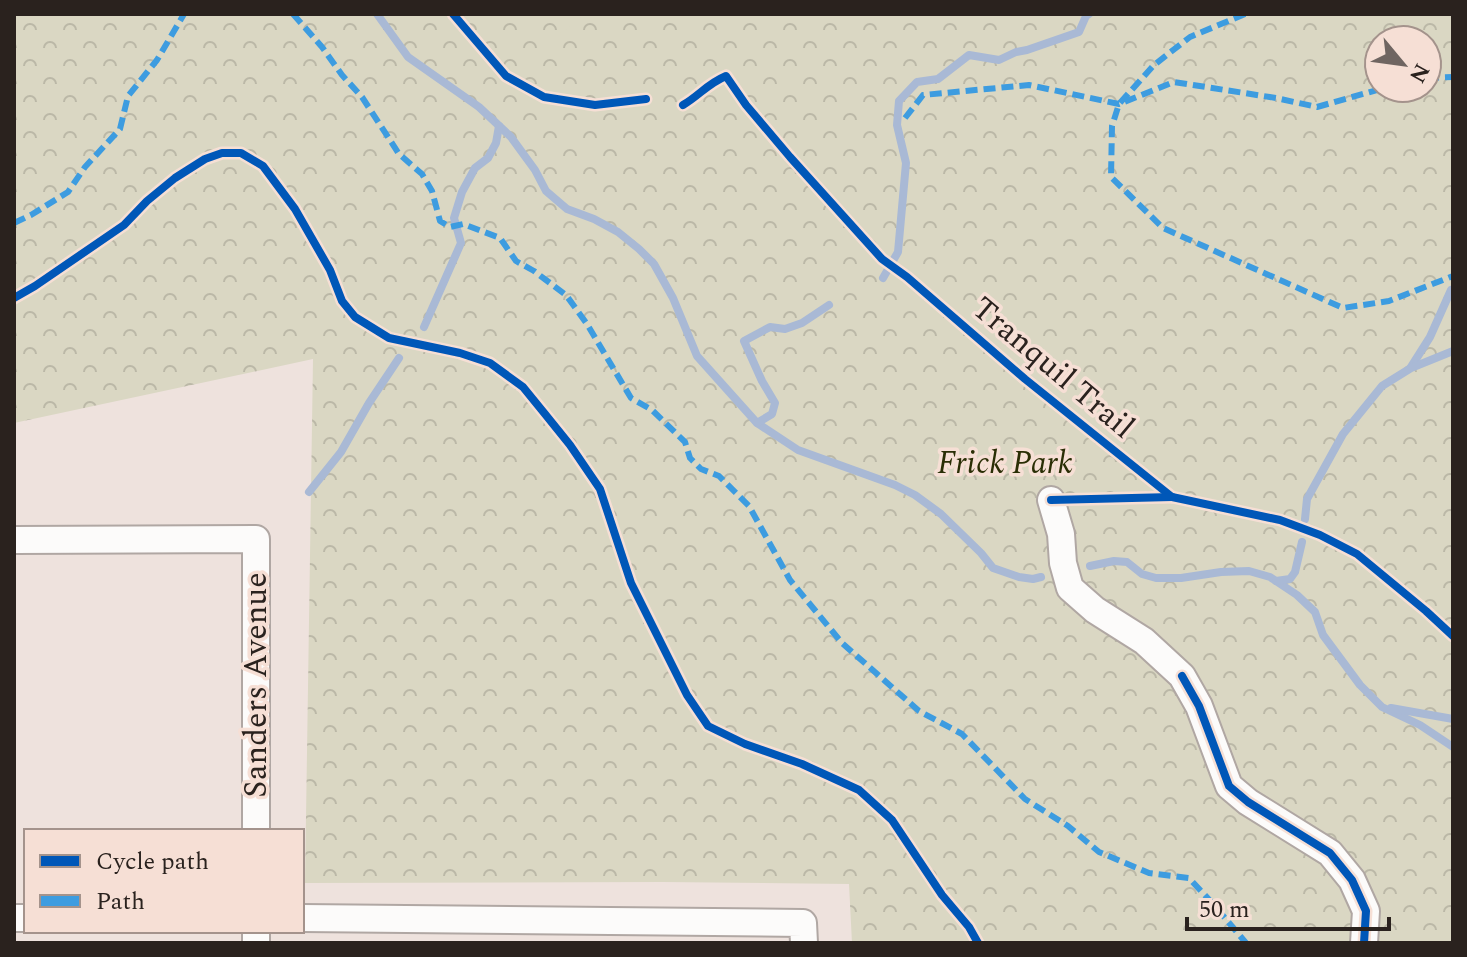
<svg xmlns="http://www.w3.org/2000/svg" width="1467" height="957" viewBox="0 0 1467 957" font-family="Spectral,serif">
<style>
.park{fill:url(#park-crowns);fill-rule:evenodd}
.garden{fill:#dad7c3}
.lines{fill:none;stroke-linecap:round;stroke-linejoin:round}
.stream{stroke:#a9b9d5;stroke-width:8}
.minor-casing{stroke:#b0a7a3;stroke-width:30}
.minor{stroke:#fcfbfa;stroke-width:26}
.quiet{stroke:#3d9ce0;stroke-width:6;stroke-dasharray:12 6;stroke-linecap:butt}
.cycleway-casing{stroke:#f6dfd5;stroke-width:13}
.cycleway{stroke:#0057b8;stroke-width:8}
.labels{text-anchor:middle;dominant-baseline:central;stroke-width:7;stroke-linejoin:round;paint-order:stroke}
.street-label{font-size:32px;fill:#2a221e;stroke:#f6dfd5}
.park-label{font-size:32px;font-style:italic;fill:#2a2e05;stroke:#f6dfd5}
</style>
<defs>
<pattern id="park-crowns" width="20" height="18" patternUnits="userSpaceOnUse" patternTransform="scale(2)"><rect width="20" height="18" fill="#dad7c3"/><path d="M2 6a3 3 0 1 1 6 0M12 15a3 3 0 1 1 6 0" fill="none" stroke="#bbb8a7"/></pattern>
</defs>
<rect width="100%" height="100%" fill="#eee2dd"/>
<path class="park" d="M14,14H1453V943H852L849,884L662,882L305,883L313,359L14,423ZM1379,40H1427V88H1379Z"/>
<path class="garden" d="M547,14H586L561,33Z"/>
<g class="lines">
<g class="stream">
<path d="M377,14L408,57L479,107L511,137L535,170L546,191L567,209L594,219L618,232L639,249L654,264L673,298L697,356L757,423L798,450L895,485L915,495L941,514L981,553L993,568L1019,577L1033,579L1041,577"/>
<path d="M883,278L898,252L906,163L897,125L899,101L917,82L938,79L969,55L999,60L1016,52L1027,50L1079,32L1086,16L1089,14"/>
<path d="M424,327L461,243L454,218L462,192L475,168L488,158L496,143L499,126"/>
<path d="M1411,367L1430,337L1451,290"/>
<path d="M757,423L772,414L775,403L762,381L744,341L770,327L785,329L802,323L829,305"/>
<path d="M309,492L341,452L369,403L399,358"/>
<path d="M1305,519L1307,499L1343,434L1382,386L1411,368L1453,351"/>
<path d="M1090,566L1114,561L1127,562L1142,574L1156,578H1181L1221,572L1249,571L1270,577L1297,595L1315,612L1323,635L1360,685L1382,707L1420,725L1453,747"/>
<path d="M1276,581L1290,579L1295,572L1302,542"/>
<path d="M1391,708L1453,719"/>
</g>
<g class="minor-casing">
<g id="minor">
<path d="M1051,500L1061,534L1063,563L1070,588L1095,610L1144,641L1182,676L1199,706L1229,786L1248,802L1330,853L1352,880L1366,911L1364,943"/>
<path d="M14,540L256,539V831"/>
<path d="M14,918H26"/>
<path d="M302,918L803,923L804,943"/>
<path d="M256,931V943"/>
</g>
</g>
<use href="#minor" class="minor"/>
<g class="quiet">
<path d="M293,14L322,47L342,75L362,97L399,154L422,174L432,191L440,221L450,227L463,224L500,238L516,261L534,271L566,295L587,324L631,398L652,410L685,442L690,458L701,469L719,476L749,506L790,580L842,643L919,711L962,734L1025,799L1068,826L1099,852L1149,873L1189,878L1214,905L1246,943"/>
<path d="M1245,14L1190,37L1154,65L1119,104L1112,126L1111,177L1163,228L1343,308L1389,301L1453,276"/>
<path d="M1427,78L1453,77"/>
<path d="M905,118L923,95L1029,85L1119,104L1174,82L1276,98L1317,107L1384,88"/>
<path d="M14,223L31,215L68,192L85,167L120,129L128,96L157,60L184,14"/>
</g>
<g class="cycleway-casing">
<g id="cycleway">
<path d="M453,14L506,76L544,97L595,105L646,99"/>
<path d="M683,105C700,95 707,84 726,76L746,105L790,157L882,259L907,277L1025,379L1172,497L1280,520L1320,535L1357,554L1426,611L1453,636"/>
<path d="M14,298L35,286L124,225L147,201L175,178L205,159L222,153H241L263,166L295,209L330,270L342,301L355,317L389,338L460,353L490,363L523,387L545,414L570,445L600,489L631,583L687,695L708,726L745,744L802,764L859,790L892,820L942,895L969,927L978,943"/>
<path d="M1051,500L1172,497"/>
<path d="M1182,676L1199,706L1229,786L1248,802L1330,853L1352,880L1366,911L1364,943"/>
</g>
</g>
<use href="#cycleway" class="cycleway"/>
</g>
<g class="labels">
<g class="street-label">
<text transform="translate(1053 368) rotate(40)">Tranquil Trail</text>
<text transform="translate(256 685) rotate(-90)">Sanders Avenue</text>
</g>
<g class="park-label">
<text x="1005" y="463">Frick Park</text>
</g>
</g>
<rect width="1467" height="957" fill="none" stroke="#2a221e" stroke-width="32"/>
<rect x="24" y="829" width="280" height="104" fill="#f6dfd5" stroke="#a4938c" stroke-width="2"/>
<rect x="40" y="855" width="40" height="12" fill="#0057b8" stroke="#a4938c" stroke-width="2"/>
<text x="96" y="869" font-size="24" fill="#2a221e">Cycle path</text>
<rect x="40" y="895" width="40" height="12" fill="#3d9ce0" stroke="#a4938c" stroke-width="2"/>
<text x="96" y="909" font-size="24" fill="#2a221e">Path</text>
<g transform="translate(1403 64) rotate(119)"><circle r="38" fill="#f6dfd5" stroke="#a4938c" stroke-width="2"/>
<path d="M0-6L14 30L0 20L-14 30Z" fill="#6f6561"/>
<text y="-12" font-size="22" font-weight="bold" text-anchor="middle" fill="#2a221e">N</text>
</g>
<path d="M1187 917v12h202v-12" fill="none" stroke="#2a221e" stroke-width="4"/>
<text x="1199" y="917" font-size="24" fill="#2a221e" stroke="#f6dfd5" stroke-width="6" paint-order="stroke">50 m</text>
</svg>
